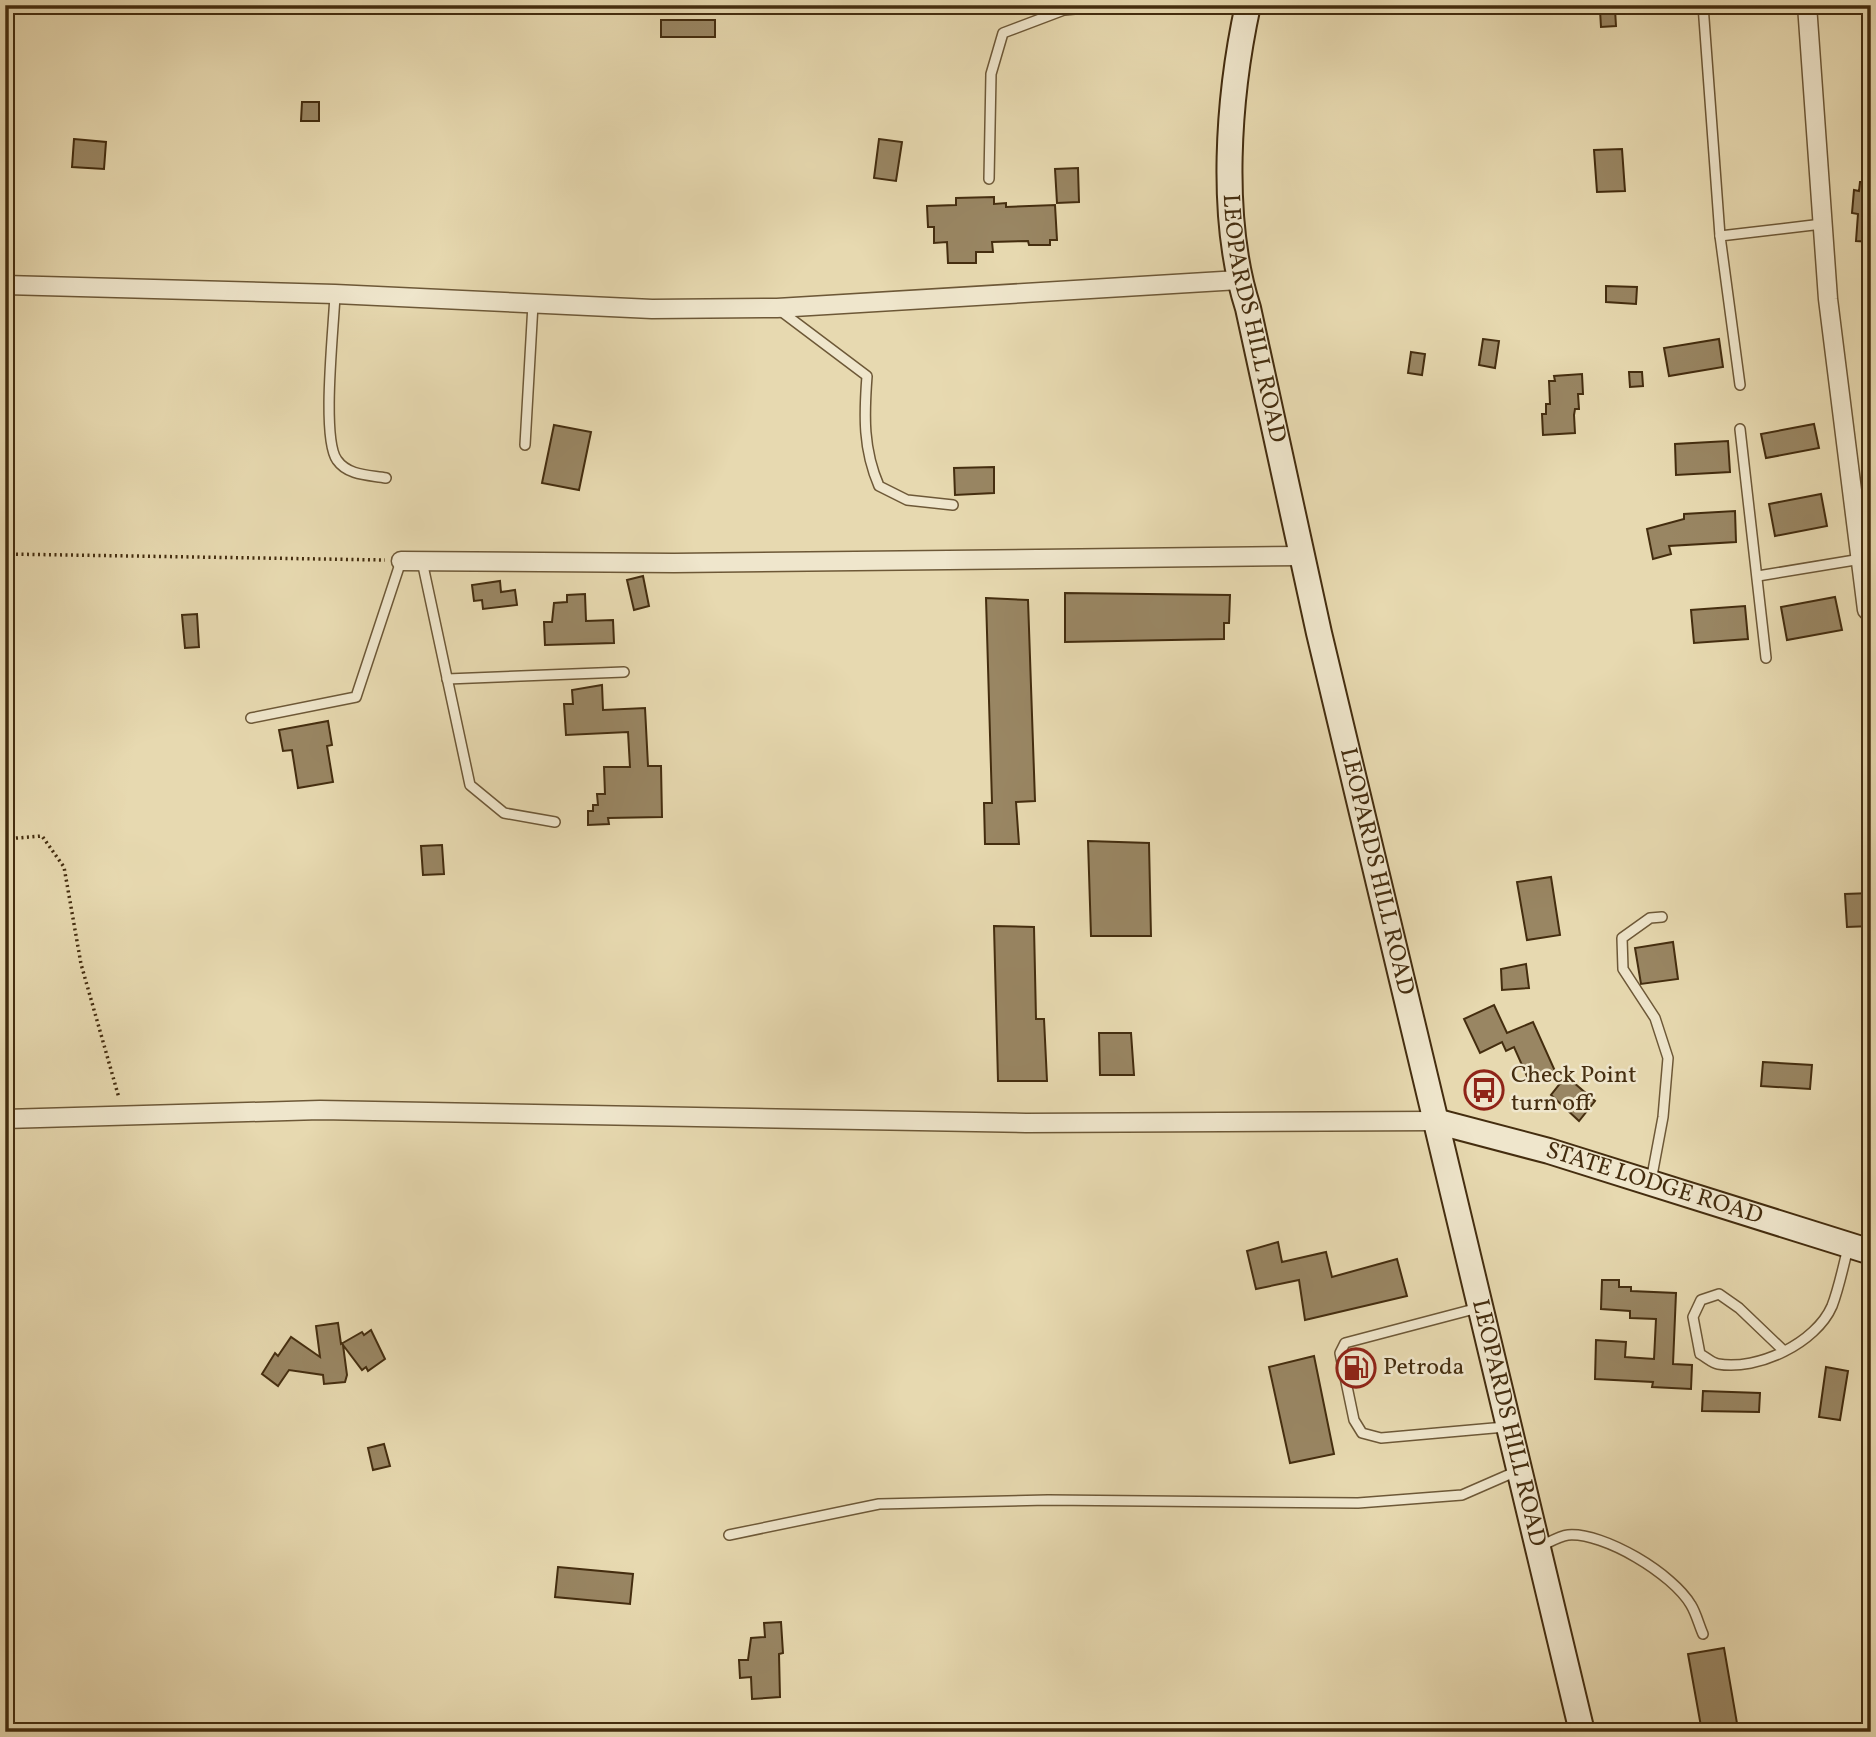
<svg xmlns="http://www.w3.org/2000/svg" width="1876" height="1737" viewBox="0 0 1876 1737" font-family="Vollkorn,serif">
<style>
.building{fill:#998663;stroke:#442d0f;stroke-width:2}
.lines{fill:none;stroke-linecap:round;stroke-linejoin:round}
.lane-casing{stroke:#6d5837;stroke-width:12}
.street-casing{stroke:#6d5837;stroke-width:21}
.secondary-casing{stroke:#442d0f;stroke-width:28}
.path{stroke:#442d0f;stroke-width:3.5;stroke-dasharray:2 3.5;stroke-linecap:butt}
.lane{stroke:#efe6cc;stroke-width:9}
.street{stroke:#efe6cc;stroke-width:18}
.secondary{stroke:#efe6cc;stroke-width:24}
.labels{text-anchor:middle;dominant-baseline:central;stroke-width:5;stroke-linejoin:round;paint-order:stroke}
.street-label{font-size:24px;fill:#442d0f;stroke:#efe6cc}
.poi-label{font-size:24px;fill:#442d0f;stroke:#efe6cc;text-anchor:start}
</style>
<rect width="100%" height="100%" fill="#e7d9b0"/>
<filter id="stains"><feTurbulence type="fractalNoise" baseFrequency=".00286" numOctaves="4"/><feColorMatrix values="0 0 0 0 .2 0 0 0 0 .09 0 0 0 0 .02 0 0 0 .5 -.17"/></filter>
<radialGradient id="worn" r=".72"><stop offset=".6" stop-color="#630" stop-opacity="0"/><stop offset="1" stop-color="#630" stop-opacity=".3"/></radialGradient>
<g class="building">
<path d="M1615,9L1616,26L1601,27L1600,10Z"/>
<rect x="661" y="20" width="54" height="17"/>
<path d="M302,102H319V121H301Z"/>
<path d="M74,139L106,142L104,169L72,167Z"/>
<path d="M879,139L902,142L896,181L874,178Z"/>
<path d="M1622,149L1625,191L1597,192L1594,150Z"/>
<path d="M1078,168L1079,202L1057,203L1055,169Z"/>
<path d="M1860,182H1871V242L1856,241L1858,214L1852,213L1854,190L1859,191Z"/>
<path d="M994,197V204L1006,203V207L1055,205L1057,240H1050V245H1029L1028,241L992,242L993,252H976V263H948L947,242L934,243V227H928L927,206L956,205V198Z"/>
<path d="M1606,286L1637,287L1636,304L1606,302Z"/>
<path d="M1483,339L1499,341L1495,368L1479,365Z"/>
<path d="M1719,339L1723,367L1669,376L1664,348Z"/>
<path d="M1411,352L1425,354L1422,375L1408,373Z"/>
<path d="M1629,372H1642L1643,386L1630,387Z"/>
<path d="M1582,374L1583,394H1578L1579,409H1575L1574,415L1575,433L1543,435L1542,414H1546V404H1550L1549,381H1555L1554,376Z"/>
<path d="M1814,424L1819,448L1766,458L1761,434Z"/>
<path d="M554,425L591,432L579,490L542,483Z"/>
<path d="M1728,441L1730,472L1676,475L1675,444Z"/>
<path d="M994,467V493L955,495L954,468Z"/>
<path d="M1821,494L1827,526L1775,536L1769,504Z"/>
<path d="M1735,511L1736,542L1669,546L1671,554L1653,559L1647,529L1684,519V514Z"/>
<path d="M643,576L649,606L634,610L627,580Z"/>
<path d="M500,581L501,592L515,590L517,605L483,609L482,600L474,601L472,585Z"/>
<path d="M1065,593L1230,595L1229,623H1224V639L1065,642Z"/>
<path d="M585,594L586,621L613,620L614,643L545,645L544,622H552L554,603L567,602V595Z"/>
<path d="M1835,597L1842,630L1787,640L1781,607Z"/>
<path d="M986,598L1028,600L1035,801L1016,802L1019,844H985L984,803H992Z"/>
<path d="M1745,606L1748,639L1694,643L1691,610Z"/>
<path d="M197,614L199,647L185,648L182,615Z"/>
<path d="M602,685L603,710L645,708L648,766H661L662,817L608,818L609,824L588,825V811H593V805H598L597,794H605L604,767H630L628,732L566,735L564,704H573L572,690Z"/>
<path d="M328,721L332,745L327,746L333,782L298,788L292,750L283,751L279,730Z"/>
<path d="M1088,841L1149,843L1151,936H1091Z"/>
<path d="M442,845L444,874L423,875L421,846Z"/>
<path d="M1551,877L1560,935L1527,940L1517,882Z"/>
<path d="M1871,893V926L1847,927L1845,894Z"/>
<path d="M994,926L1034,927L1036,1019H1044L1047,1081H998Z"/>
<path d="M1673,942L1678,979L1641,984L1635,948Z"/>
<path d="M1526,964L1529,988L1502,990L1501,969Z"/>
<path d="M1494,1005L1507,1033L1533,1022L1555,1071L1530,1083L1514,1047L1506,1051L1502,1042L1480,1053L1464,1019Z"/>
<path d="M1099,1033H1131L1134,1075H1100Z"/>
<path d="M1763,1062L1812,1065L1810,1089L1761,1086Z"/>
<path d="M1566,1076L1595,1101L1579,1121L1551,1095Z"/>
<path d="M1278,1242L1282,1262L1326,1252L1332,1277L1397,1259L1407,1296L1305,1320L1299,1280L1256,1289L1247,1251Z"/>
<path d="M1602,1280H1619V1287H1631V1291L1676,1293L1673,1364L1692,1365L1691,1389L1652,1387L1653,1382L1595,1379L1596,1340L1626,1342L1625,1357L1654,1359L1656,1319L1630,1318V1311L1601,1309Z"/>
<path d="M338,1323L341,1344L362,1332L364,1335L371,1330L385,1359L368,1371L366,1367L362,1370L343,1345L347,1375L345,1382L324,1384L323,1375L289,1370L278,1386L262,1374L275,1353L278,1356L291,1337L320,1357L316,1326Z"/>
<path d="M1314,1356L1334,1454L1290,1463L1269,1367Z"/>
<path d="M1826,1367L1848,1371L1840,1420L1819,1417Z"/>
<path d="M1703,1391L1760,1393L1759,1412L1702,1411Z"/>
<path d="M384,1444L390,1466L373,1470L368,1448Z"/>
<path d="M558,1567L633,1574L630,1604L555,1597Z"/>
<path d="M781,1622L783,1653L779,1654L780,1697L752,1699L751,1677L740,1678L739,1660H748L751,1638L765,1637L764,1623Z"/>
<path d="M1724,1648L1738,1729L1702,1732L1688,1654Z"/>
</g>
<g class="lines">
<g class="lane-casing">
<g id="lane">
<path d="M1185,5L1245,9"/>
<path d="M1703,5L1720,236"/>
<path d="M989,179L991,74L1003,33L1064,10L1118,5"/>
<path d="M335,294C334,326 321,438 337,460C348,476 370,475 386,478"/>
<path d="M778,309L867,376C864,416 863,449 879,486L907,500L953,505"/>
<path d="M1740,385L1720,236L1822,224"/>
<path d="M1740,429L1766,658"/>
<path d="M525,445L533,304"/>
<path d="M422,561L470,785L504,813L555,822"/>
<path d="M1758,576L1861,559"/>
<path d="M447,679L624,672"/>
<path d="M251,718L356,697L401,561"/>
<path d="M1651,1181L1663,1117L1668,1058L1655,1018L1623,969L1622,938L1650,918L1662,917"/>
<path d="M1478,1308L1345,1343L1340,1353L1354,1420L1362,1433L1381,1438L1505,1427"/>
<path d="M1784,1351L1739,1308L1719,1294L1701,1300L1693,1317L1700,1354C1706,1357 1712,1363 1718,1364C1758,1371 1816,1343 1832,1306C1839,1288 1843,1267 1848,1248"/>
<path d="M729,1535L879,1504L1048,1500L1358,1503L1462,1495L1517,1471"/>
<path d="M1539,1547C1548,1543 1559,1536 1568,1535C1604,1532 1673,1574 1691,1605C1696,1613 1699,1625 1703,1634"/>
</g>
</g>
<g class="street-casing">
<g id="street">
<path d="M1807,5L1828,299L1867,610"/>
<path d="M5,285L335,294L652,309L777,308L1239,280"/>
<path d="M401,561L674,563L1303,556"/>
<path d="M5,1119L320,1110L1026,1123L1435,1121"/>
</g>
</g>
<g class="secondary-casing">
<g id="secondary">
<path id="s1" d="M1248,5C1228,97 1219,218 1248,308L1319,633L1582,1732"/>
<path id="s2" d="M1435,1121L1549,1151L1871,1252"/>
</g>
</g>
<g class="path">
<path d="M5,554L385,560"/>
<path d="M5,839L42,836L64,867L81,964L119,1098"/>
</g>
<use href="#lane" class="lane"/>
<use href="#street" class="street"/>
<use href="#secondary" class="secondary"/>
</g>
<defs>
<g id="bus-ring" transform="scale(2.0125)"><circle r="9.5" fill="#efe6cc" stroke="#8f2418" stroke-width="1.5"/><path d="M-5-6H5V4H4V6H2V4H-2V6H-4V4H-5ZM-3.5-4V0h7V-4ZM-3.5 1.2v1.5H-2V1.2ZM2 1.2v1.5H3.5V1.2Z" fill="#8f2418"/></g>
<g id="fuel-ring" transform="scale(2.0125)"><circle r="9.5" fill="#efe6cc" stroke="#8f2418" stroke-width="1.5"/><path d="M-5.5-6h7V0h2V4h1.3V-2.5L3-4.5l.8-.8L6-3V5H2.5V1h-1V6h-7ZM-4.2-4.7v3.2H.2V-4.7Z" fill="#8f2418"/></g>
</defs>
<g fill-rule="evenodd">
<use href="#bus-ring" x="1484" y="1090"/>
<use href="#fuel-ring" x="1356" y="1368"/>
</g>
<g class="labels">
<g class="street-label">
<text stroke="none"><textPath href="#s1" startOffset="317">LEOPARDS HILL ROAD</textPath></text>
<text stroke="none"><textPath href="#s1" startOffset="884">LEOPARDS HILL ROAD</textPath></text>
<text stroke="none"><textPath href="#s2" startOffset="228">STATE LODGE ROAD</textPath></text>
<text stroke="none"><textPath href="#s1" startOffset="1451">LEOPARDS HILL ROAD</textPath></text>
</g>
<g class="poi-label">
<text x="1511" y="1076">Check Point<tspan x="1511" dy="28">turn off</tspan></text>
<text x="1383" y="1368">Petroda</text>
</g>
</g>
<rect width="1876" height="1737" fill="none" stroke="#e7d9b0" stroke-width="28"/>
<rect x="7" y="7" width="1862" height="1723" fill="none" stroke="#442d0f" stroke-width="3.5"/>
<rect x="14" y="14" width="1848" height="1709" fill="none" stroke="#442d0f" stroke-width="2"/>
<rect width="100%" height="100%" filter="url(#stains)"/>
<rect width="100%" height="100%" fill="url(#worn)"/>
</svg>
